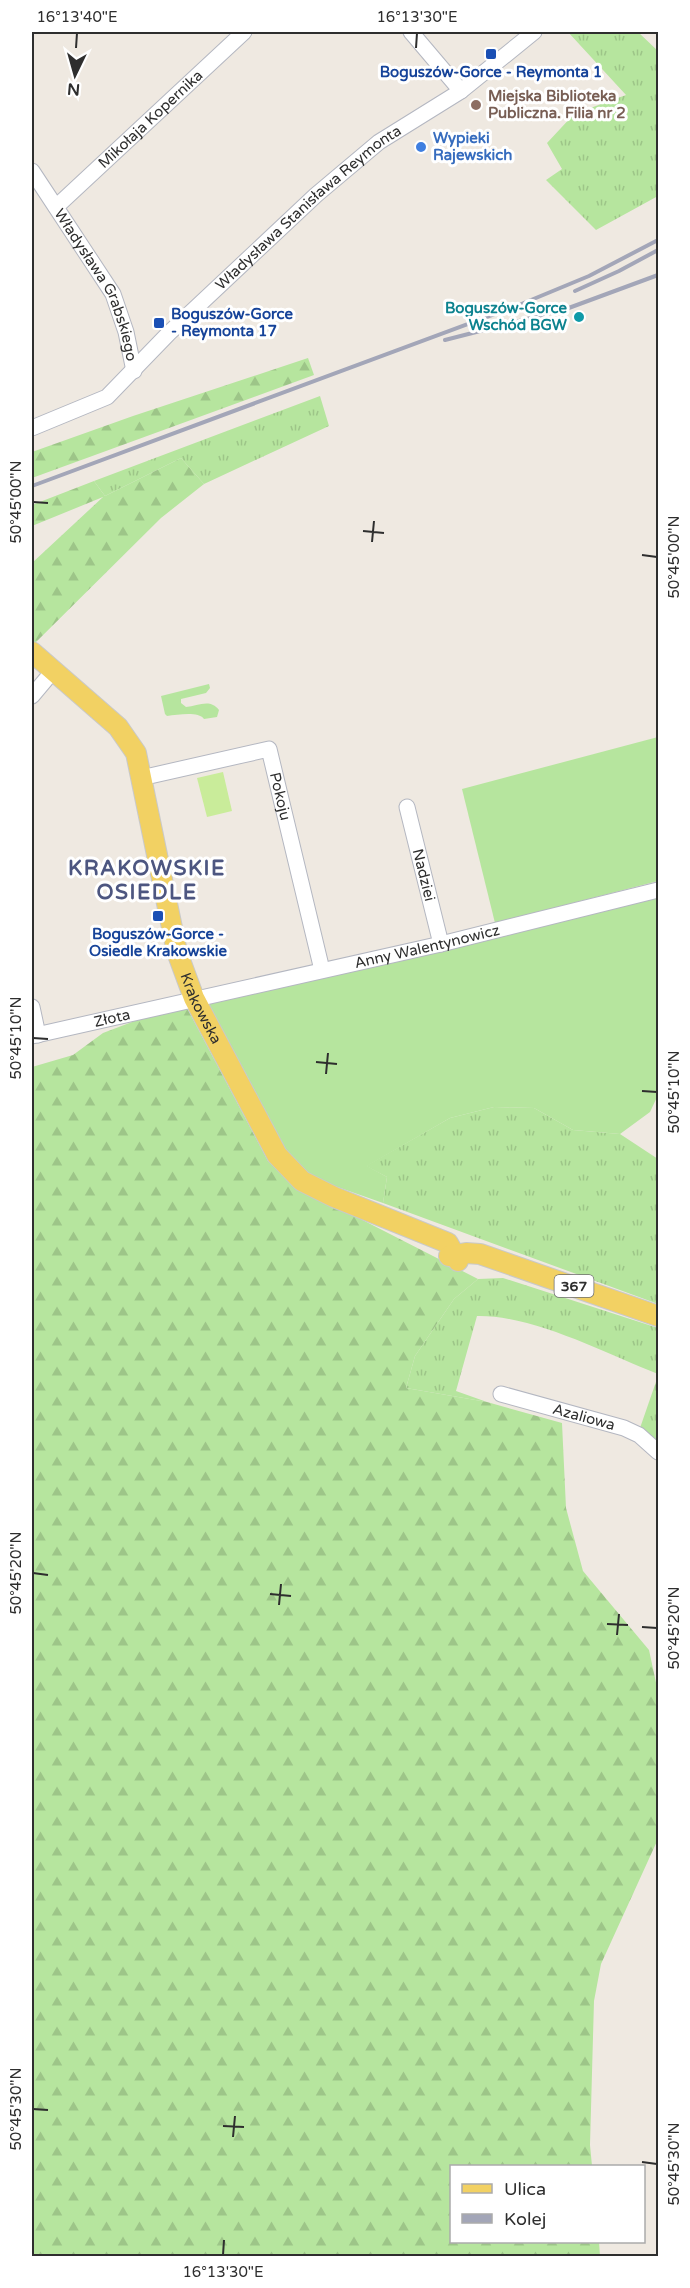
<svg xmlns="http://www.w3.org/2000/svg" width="690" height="2288" viewBox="0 0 690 2288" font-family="'Varela Round',sans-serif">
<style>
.grass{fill:url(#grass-tufts)}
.forest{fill:url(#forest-firs)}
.garden{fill:#b6e59e}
.pitch{fill:#c9ec9a}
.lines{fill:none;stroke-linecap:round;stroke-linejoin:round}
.minor-casing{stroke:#b4b7c1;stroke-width:17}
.major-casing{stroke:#c9c9c9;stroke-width:22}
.minor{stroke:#fff;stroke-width:15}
.major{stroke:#f2d163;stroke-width:20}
.rail{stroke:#a3a6b8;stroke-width:4}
.ticks{fill:none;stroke:#2e2e2e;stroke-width:2}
.transit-dot{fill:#1a4fb4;stroke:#fff;stroke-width:2}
.education-dot{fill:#8d6e63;stroke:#fff;stroke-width:2}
.shop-dot{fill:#3f7fe0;stroke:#fff;stroke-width:2}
.culture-dot{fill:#0f9aa8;stroke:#fff;stroke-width:2}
.labels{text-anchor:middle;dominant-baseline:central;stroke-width:6;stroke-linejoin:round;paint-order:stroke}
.shield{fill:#fff;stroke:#6d6d6d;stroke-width:1.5}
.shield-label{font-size:14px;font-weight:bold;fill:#2e2e2e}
.transit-label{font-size:15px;font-weight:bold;fill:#164399;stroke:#fff}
.education-label{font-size:15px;font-weight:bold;fill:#785e54;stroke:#fff;text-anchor:start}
.street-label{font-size:15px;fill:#2e2e2e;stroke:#fff}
.shop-label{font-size:15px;font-weight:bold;fill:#366cbe;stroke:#fff;text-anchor:start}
.culture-label{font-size:15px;font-weight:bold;fill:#0d838f;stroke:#fff;text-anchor:end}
.district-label{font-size:21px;font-weight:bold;letter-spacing:1.5px;fill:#4d5680;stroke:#fff}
.neatline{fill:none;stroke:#2e2e2e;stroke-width:2}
.ticks-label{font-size:15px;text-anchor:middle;fill:#2e2e2e}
</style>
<defs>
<pattern id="grass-tufts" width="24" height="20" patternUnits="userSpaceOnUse" patternTransform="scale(1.5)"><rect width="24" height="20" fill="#b6e59e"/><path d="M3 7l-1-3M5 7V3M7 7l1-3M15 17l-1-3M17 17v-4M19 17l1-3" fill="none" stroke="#9dc588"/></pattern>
<pattern id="forest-firs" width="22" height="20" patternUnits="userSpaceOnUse" patternTransform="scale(1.5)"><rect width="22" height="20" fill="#b6e59e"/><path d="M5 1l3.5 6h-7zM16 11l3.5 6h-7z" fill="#9dc588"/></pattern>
</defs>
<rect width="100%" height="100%" fill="#efe9e1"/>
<g class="grass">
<path d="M568,32H638L658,51V196L596,230L546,180L562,169L547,143L574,114L626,95Z"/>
<path d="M320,396L329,426L204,484L181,458L105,496L94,481Z"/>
<path d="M494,1107L534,1108L573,1130L620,1134L658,1159V1304L383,1203L387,1177L366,1166L450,1118Z"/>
<path d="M503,1278L658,1328V1374C604,1353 534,1315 477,1316L456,1391L487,1402L406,1388L415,1356L454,1299L478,1279Z"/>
<path d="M658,1376V1447L640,1428Z"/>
</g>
<g class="forest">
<path d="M308,358L314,375L32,478V452L133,416Z"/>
<path d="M181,458L204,484L161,518L32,646V563L103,497L32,526V505L94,481L105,496Z"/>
<path d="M169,1008H187L268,1161L298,1187L478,1279L454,1299L415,1356L406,1388L487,1402L562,1423L566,1508L583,1571L649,1650L658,1692V1839L601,1964L594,2001L590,2145L592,2166H452V2242H599L600,2256H32V1067L73,1055L103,1033Z"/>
</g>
<g class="garden">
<path d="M209,684L210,688L206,693L181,699V703L186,707C198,706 210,698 219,710L217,717L204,719C198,711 178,715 167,716L165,714L161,696Z"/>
<path d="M658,737V881L495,923L462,789Z"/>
<path d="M658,897V1095L650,1112L620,1134L573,1130L534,1108L494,1107L450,1118L367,1166L387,1177L383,1203L309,1177L285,1149L245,1072L209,1012L210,1004L216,1000Z"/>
</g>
<path class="pitch" d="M223,772L232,811L207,817L197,778Z"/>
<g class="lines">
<g class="minor-casing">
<g id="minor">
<path d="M411,32L461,91"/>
<path id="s1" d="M32,171L113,294L126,332L134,371"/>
<path id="s2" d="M56,207L244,32"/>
<path id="s3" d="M32,428L107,397L169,333L316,195L379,142L461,91L534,32"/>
<path d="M32,696L53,671"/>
<path id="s4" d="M141,778L269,749L322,970"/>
<path id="s5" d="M407,807L441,944"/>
<path d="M32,1007L38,1035"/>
<path id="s6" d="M32,1036L441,944L658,890"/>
<path id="s7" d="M501,1394L624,1428L639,1435L658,1452"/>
</g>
</g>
<g class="major-casing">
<g id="major">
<path id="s8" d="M32,652L118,727L136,753L177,952L194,998L277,1155L302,1181L334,1197L448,1243L458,1261"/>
<path d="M449,1256L466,1253L480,1254L658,1316"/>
</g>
</g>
<use href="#minor" class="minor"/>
<use href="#major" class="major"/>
<g class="rail">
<path d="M575,291L619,271L658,250"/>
<path d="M445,340L566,309L658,275"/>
<path d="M32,486L519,305L589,276L658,240"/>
</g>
</g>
<path class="ticks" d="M76,48L77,33M416,48L417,33M33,502L48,503M363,531L384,533M372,542L374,521M642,555L657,557M33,1038L48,1039M316,1062L337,1064M326,1074L328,1053M642,1091L657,1092M33,1573L48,1575M270,1594L291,1596M279,1605L281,1584M607,1624L628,1625M642,1627L657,1628M617,1635L619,1614M33,2109L48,2110M223,2126L244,2127M233,2137L235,2116M642,2162L657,2164M223,2255L224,2240"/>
<g class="transit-dot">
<rect x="485" y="48" width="12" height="12" rx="3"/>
<rect x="153" y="317" width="12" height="12" rx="3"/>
<rect x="152" y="910" width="12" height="12" rx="3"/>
</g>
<circle class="education-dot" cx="476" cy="105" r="6"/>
<circle class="shop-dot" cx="421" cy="147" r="6"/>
<circle class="culture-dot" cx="579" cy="317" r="6"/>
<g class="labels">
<rect class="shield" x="554.5" y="1275" width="39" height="22" rx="4.5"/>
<g class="shield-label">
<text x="574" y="1286">367</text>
</g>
<g class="transit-label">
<text x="491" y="72">Boguszów-Gorce - Reymonta 1</text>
<text x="171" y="314" text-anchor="start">Boguszów-Gorce<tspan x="171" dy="17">- Reymonta 17</tspan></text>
<text x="158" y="934">Boguszów-Gorce -<tspan x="158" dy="17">Osiedle Krakowskie</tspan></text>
</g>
<g class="education-label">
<text x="488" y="96">Miejska Biblioteka<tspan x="488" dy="17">Publiczna. Filia nr 2</tspan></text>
</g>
<g class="street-label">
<text stroke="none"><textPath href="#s2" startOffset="129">Mikołaja Kopernika</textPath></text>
<text stroke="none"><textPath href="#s3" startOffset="358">Władysława Stanisława Reymonta</textPath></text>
<text stroke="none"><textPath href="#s1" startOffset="132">Władysława Grabskiego</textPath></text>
<text stroke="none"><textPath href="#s4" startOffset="180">Pokoju</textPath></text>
<text stroke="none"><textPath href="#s5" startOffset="70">Nadziei</textPath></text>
<text stroke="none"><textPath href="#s6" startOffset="405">Anny Walentynowicz</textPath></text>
<text stroke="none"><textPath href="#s8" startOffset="410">Krakowska</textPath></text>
<text stroke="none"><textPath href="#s6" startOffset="82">Złota</textPath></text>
<text stroke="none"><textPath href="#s7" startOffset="86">Azaliowa</textPath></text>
</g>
<g class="shop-label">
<text x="433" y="138">Wypieki<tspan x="433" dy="17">Rajewskich</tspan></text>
</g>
<g class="culture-label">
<text x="567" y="308">Boguszów-Gorce<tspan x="567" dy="17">Wschód BGW</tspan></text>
</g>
<g class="district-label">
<text x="147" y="868">KRAKOWSKIE<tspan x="147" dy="24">OSIEDLE</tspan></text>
</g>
</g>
<rect width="690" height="2288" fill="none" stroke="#ffffff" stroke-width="66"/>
<rect x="450" y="2165" width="195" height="78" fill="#ffffff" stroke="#ababab" stroke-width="1.5"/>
<rect x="462" y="2184" width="30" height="9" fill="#f2d163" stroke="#ababab" stroke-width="1.5"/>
<text x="504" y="2195" font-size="18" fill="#2e2e2e">Ulica</text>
<rect x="462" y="2214" width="30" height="9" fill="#a3a6b8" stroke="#ababab" stroke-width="1.5"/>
<text x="504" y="2225" font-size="18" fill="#2e2e2e">Kolej</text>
<g transform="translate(75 75) rotate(185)" stroke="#ffffff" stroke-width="4.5" paint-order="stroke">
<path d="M0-4.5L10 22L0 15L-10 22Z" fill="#2e2e2e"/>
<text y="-9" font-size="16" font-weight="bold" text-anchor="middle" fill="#2e2e2e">N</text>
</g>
<rect x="33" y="33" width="624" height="2222" class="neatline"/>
<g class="ticks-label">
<text x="77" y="22">16°13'40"E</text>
<text x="417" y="22">16°13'30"E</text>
<text transform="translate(16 502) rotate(-90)" y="5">50°45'00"N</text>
<text transform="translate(674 557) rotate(-90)" y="5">50°45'00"N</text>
<text transform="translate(16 1038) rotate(-90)" y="5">50°45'10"N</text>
<text transform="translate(674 1092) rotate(-90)" y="5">50°45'10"N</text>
<text transform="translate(16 1573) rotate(-90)" y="5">50°45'20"N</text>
<text transform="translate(674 1628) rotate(-90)" y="5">50°45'20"N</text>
<text transform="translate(16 2109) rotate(-90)" y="5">50°45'30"N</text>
<text transform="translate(674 2164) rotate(-90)" y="5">50°45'30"N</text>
<text x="223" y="2277">16°13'30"E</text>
</g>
</svg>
